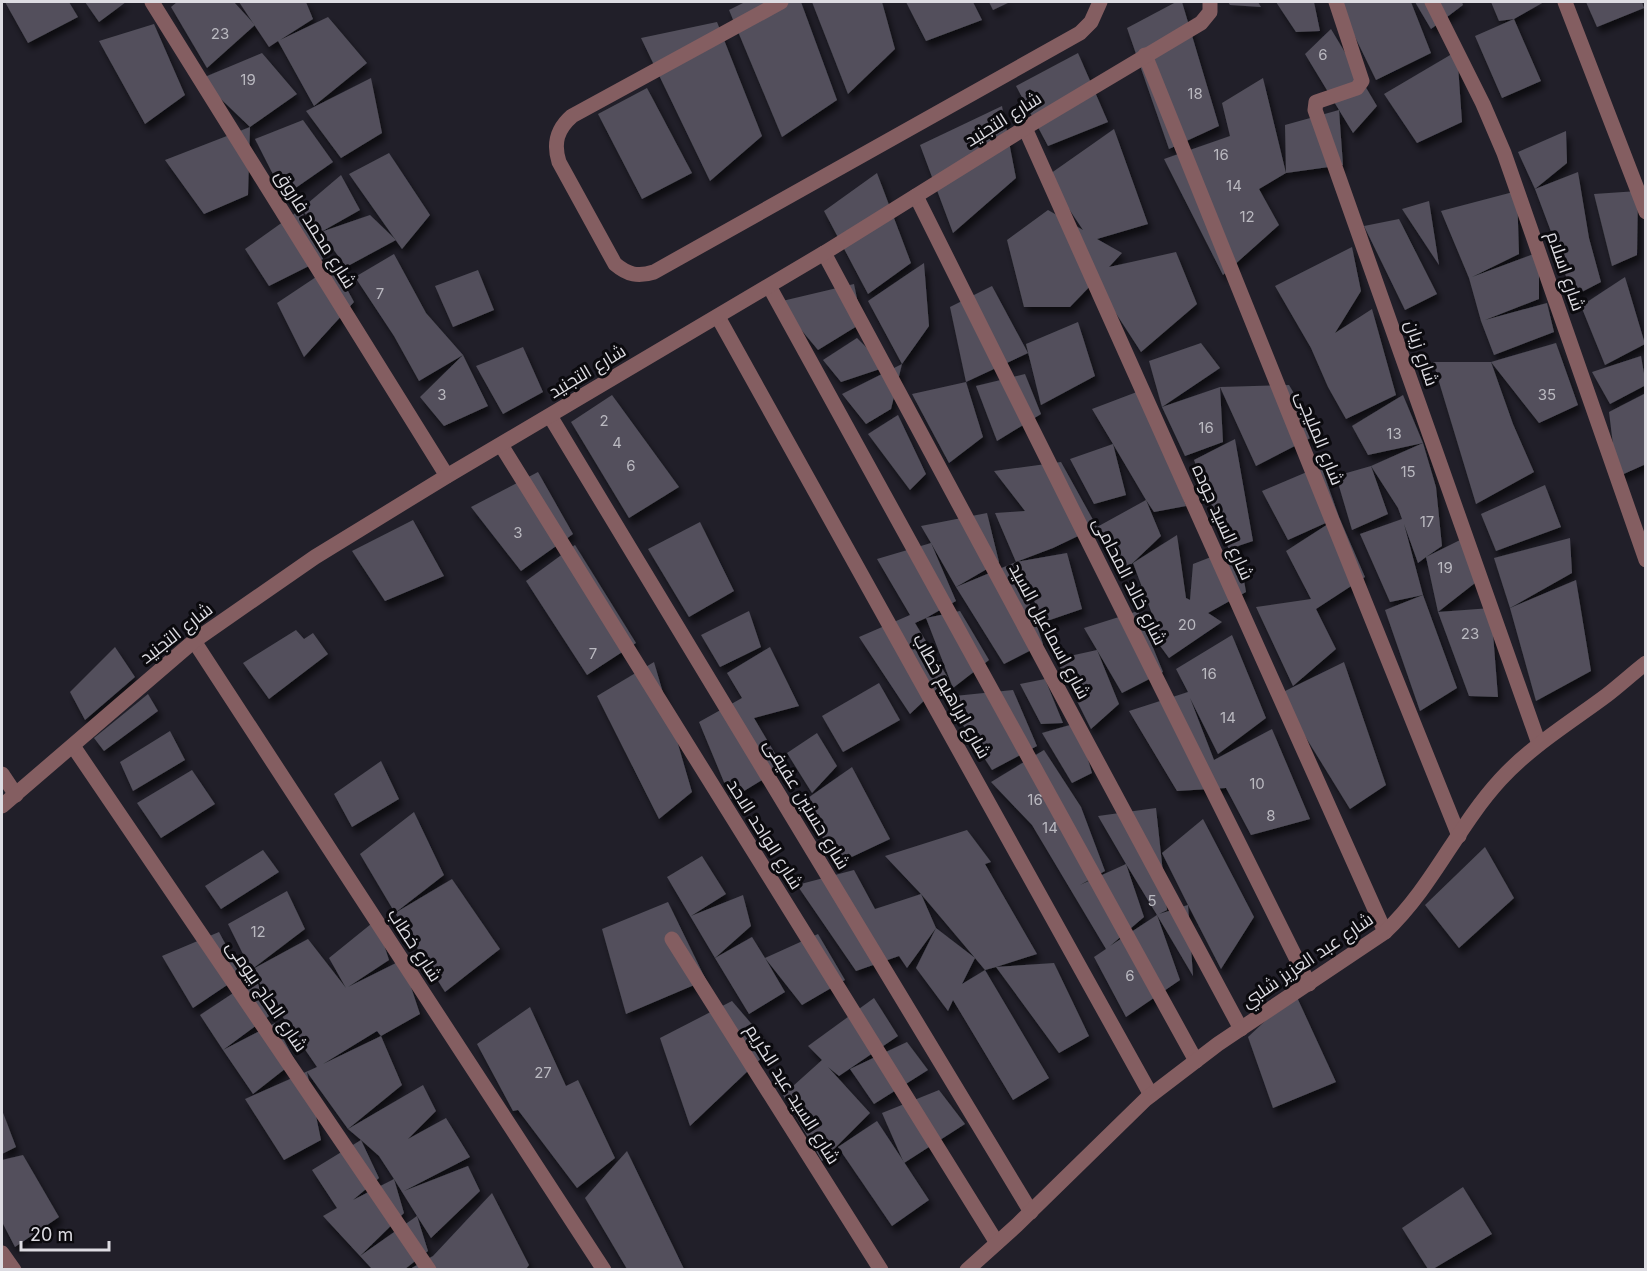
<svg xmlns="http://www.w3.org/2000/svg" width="1647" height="1271" viewBox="0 0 1647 1271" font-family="Inter,Cairo,sans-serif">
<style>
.building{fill:#52505b;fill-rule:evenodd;filter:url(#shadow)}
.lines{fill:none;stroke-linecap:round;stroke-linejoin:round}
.minor{stroke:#845e61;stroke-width:15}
.labels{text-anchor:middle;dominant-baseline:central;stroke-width:6;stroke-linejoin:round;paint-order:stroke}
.number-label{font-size:15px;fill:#bab9c0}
.street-label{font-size:18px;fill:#dddce2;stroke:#0b0a0e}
</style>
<defs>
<filter id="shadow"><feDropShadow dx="3.5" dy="6" stdDeviation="3" flood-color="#0009"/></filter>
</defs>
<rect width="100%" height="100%" fill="#211f29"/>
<g class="building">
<path d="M5,2H69L78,17L28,43Z"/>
<path d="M85,2H126L99,22Z"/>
<path d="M177,2H234L255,25L207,68L171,7Z"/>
<path d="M239,2H306L313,19L280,40L328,17L367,63L314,106L278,41L269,47Z"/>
<path d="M745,2H801L837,100L782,137L729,10Z"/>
<path d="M812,2H882L895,49L848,94Z"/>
<path d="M906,2H973L982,20L926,41Z"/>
<path d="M989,2H1010L993,10Z"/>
<path d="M1176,2H1182L1219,126L1169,149L1127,28Z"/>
<path d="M1228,2H1258L1261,7L1230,5Z"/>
<path d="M1276,2H1314L1320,31L1296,32Z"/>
<path d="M1338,2H1411L1431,53L1376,80Z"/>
<path d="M1415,2H1462L1463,5L1431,29Z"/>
<path d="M1491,2H1544L1514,19L1541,81L1502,98L1475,36L1514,19L1499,21Z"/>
<path d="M1586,2H1642L1644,8L1597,27Z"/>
<path d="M717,22L762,136L710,181L641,38Z"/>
<path d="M154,24L185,95L145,124L99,41Z"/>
<path d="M1331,29L1377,106L1353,133L1339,110L1343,165L1286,173L1259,189L1279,225L1223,275L1164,159L1230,136L1222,103L1263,78L1286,173L1285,125L1339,110L1305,54Z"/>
<path d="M1457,51L1462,122L1417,143L1384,94Z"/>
<path d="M262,53L297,94L250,127L248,195L204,214L165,160L250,127L200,79Z"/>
<path d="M1078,53L1108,122L1048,146L1016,86Z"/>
<path d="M371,78L382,133L341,158L306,111Z"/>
<path d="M647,88L692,173L642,199L598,114Z"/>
<path d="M1002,106L1016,178L953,233L920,145Z"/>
<path d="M303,120L333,162L284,196L255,139Z"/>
<path d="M1114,129L1148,224L1097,239L1122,253L1109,267L1176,252L1197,304L1141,352L1095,281L1070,307H1024L1007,240L1048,210L1083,230L1047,176Z"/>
<path d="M1566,131L1567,163L1535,189L1518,152Z"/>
<path d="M389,153L430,215L402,249L349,174Z"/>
<path d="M1578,172L1589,238L1601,282L1572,297L1559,253L1535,189Z"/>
<path d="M877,173L911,263L868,294L824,211Z"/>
<path d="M341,175L360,210L321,232L301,209Z"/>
<path d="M1517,191L1519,254L1472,277L1539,252V299L1485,320L1547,303L1554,332L1494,355L1481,321L1469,278L1441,211Z"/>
<path d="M1638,191L1637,255L1612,266L1594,194Z"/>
<path d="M1429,201L1439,265L1402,209Z"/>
<path d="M301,209L323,259L269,286L245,249Z"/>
<path d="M370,215L396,240L346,267L321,232Z"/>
<path d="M1399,219L1437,294L1405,310L1364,226Z"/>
<path d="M1352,247L1361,291L1335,333L1372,309L1396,395L1346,419L1328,387L1311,348L1275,286Z"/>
<path d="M394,254L426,313L463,355L488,406L444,426L420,397L463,355L419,381L394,336L355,277Z"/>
<path d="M924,263L929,326L902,364L891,409L866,424L842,394L902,364L868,301Z"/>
<path d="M334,265L354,302L304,357L277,303Z"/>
<path d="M478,270L494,310L453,327L435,286Z"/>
<path d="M1625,277L1645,344L1605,365L1581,306Z"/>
<path d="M854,284L862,323L818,350L778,302Z"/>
<path d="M992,286L1028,353L966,382L950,307Z"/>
<path d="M1078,322L1095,376L1041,405L1026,344Z"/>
<path d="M857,338L886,367L841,382L823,360Z"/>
<path d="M1201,343L1220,368L1162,407L1149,361Z"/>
<path d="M1556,343L1578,405L1539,423L1491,362L1513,424L1534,472L1476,504L1433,362H1491Z"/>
<path d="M523,347L543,392L503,414L476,366Z"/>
<path d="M1641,356L1646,385L1610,404L1592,372Z"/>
<path d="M1025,374L1041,414L997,441L976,386Z"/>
<path d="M966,382L983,437L949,463L912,394Z"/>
<path d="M1289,385L1318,434L1256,466L1220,387L1223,442L1185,456L1162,407L1220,387Z"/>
<path d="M1142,390L1186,506L1154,512L1146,500L1161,536L1121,574L1097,527L1053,548L1016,562L1067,553L1082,609L1044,622L1016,562L1043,644L1004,664L956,587L1016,562L995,513L1025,511L994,471L1061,462L1097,527L1146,500L1113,444L1126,495L1094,504L1070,459L1113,444L1092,409Z"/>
<path d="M1646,393V464L1617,477L1609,412Z"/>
<path d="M612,395L679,487L629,518L571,422Z"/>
<path d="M1403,395L1423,443L1368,455L1352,426Z"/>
<path d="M898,415L926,474L910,490L868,434Z"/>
<path d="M1235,439L1253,541L1238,546L1246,592L1208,613L1222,622L1169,658L1147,628L1155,622L1133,563L1177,535L1186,598L1190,600L1193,564L1229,550L1194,460Z"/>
<path d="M1423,443L1436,487L1442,546L1426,557L1466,537L1475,583L1438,612L1426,557L1418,563L1404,524L1423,595L1390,602L1360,534L1402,519L1398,508L1371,466L1388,514L1352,530L1336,476L1371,466Z"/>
<path d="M1321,466L1339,517L1288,540L1262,491Z"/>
<path d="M538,472L573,534L521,571L471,507Z"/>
<path d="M1545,485L1561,527L1496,551L1481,514Z"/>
<path d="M987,513L999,562L956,587L931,543L956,601L926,618L960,611L989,660L953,688L926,618L915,623L948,678L910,714L859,637L910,615L877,559L931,543L921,526Z"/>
<path d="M1339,517L1365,577L1316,609L1336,649L1293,686L1256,607L1311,599L1286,551Z"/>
<path d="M413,520L444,576L385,601L352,551Z"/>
<path d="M700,522L734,591L689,617L648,549Z"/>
<path d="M1570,538L1572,573L1510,608L1494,558Z"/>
<path d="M575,545L636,643L587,675L526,581Z"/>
<path d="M1576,580L1591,671L1536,701L1510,608Z"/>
<path d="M1423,595L1457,688L1420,711L1385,610Z"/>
<path d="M1491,608L1498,697L1469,696L1438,612Z"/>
<path d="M749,611L761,647L720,667L701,635Z"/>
<path d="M1138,611L1163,672L1122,693L1097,650L1119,704L1091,729L1056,659L1097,650L1084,628Z"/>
<path d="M296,630L304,639L313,633L328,654L269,699L243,663Z"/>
<path d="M1232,635L1266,718L1218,754L1190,698L1214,760L1272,729L1310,819L1251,835L1226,788L1177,791L1129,711L1188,692L1176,669Z"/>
<path d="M115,647L135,677L85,720L70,692Z"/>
<path d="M770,647L799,706L754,718L783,767L731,799L699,722L742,698L727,673Z"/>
<path d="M654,662L692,792L659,819L597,696Z"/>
<path d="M1344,662L1386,785L1350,809L1279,694Z"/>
<path d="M1045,679L1063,723L1041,724L1020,684Z"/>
<path d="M879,683L900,720L843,752L822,716Z"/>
<path d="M1013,690L1037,746L992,770L945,697Z"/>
<path d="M148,694L158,711L104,751L94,738Z"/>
<path d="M1077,723L1092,773L1072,783L1042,733Z"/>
<path d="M170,731L185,760L133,791L120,762Z"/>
<path d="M817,733L837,766L812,793L787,753Z"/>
<path d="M1044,750L1081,807L1105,871L1080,885L1126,864L1098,816L1156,808L1167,910L1159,914L1188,905L1162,853L1203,819L1254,917L1221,969L1188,905L1193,976L1157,915L1180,980L1126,1017L1094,957L1106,949L1032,825L991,782ZM1126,864L1157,915L1110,946L1144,917Z"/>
<path d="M381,761L399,799L352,827L334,794Z"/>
<path d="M852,767L890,839L841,862L798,805Z"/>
<path d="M192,770L215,804L161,838L137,803Z"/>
<path d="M414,812L444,875L395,913L360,854Z"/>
<path d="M967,830L991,862L985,864L1037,954L996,967L1054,963L1089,1036L1059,1053L996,967L985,970L975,958L962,984L985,970L1049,1078L1013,1100L953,1000L948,1011L916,968L936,928L975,958L921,894L936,928L907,968L899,956L856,971L797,885L854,870L875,909L921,894L885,856Z"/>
<path d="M1485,847L1514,898L1459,948L1425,905Z"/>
<path d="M263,850L279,872L221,909L205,886Z"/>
<path d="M702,856L726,894L691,916L743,895L751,926L715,958L667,877Z"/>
<path d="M452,879L500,949L445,992L395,913Z"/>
<path d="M287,891L305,929L251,970L228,924Z"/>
<path d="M668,902L706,980L626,1014L602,929Z"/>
<path d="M376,920L389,960L348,987L402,960L420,1014L381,1036L377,1031L323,1064L381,1036L402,1085L348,1129L307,1072L321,1140L284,1160L245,1099L317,1067L256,978L269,1016L223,1050L275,1023L295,1061L253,1094L223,1050L200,1015L256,978L251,970L308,939L346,988L329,958Z"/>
<path d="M219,932L242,975L193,1008L162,956Z"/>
<path d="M818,934L845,980L802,1005L765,958L785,992L749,1014L715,958L752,937L765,958Z"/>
<path d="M1295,993L1336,1082L1273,1108L1248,1037Z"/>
<path d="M874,998L898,1036L839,1076L828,1067L870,1113L822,1161L783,1095L822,1060L808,1046Z"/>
<path d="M732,1001L772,1048L690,1126L660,1038Z"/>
<path d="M530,1007L566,1086L578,1080L615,1158L577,1188L518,1110L513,1111L477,1044Z"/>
<path d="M907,1042L928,1070L874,1104L850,1069Z"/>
<path d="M423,1085L436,1111L408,1139L446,1118L470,1157L404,1191L468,1166L480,1191L431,1238L417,1216L428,1251L405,1269H372L360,1256L417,1216L394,1179L404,1213L360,1256L323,1216L337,1208L312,1170L361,1140L348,1129ZM361,1140L379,1156L394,1179L353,1200L379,1178Z"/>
<path d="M939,1090L965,1124L904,1163L882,1113Z"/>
<path d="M2,1110L16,1147L2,1154Z"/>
<path d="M877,1121L929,1200L892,1226L838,1147Z"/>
<path d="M627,1151L684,1269H627L585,1198Z"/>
<path d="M23,1155L59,1217L15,1247L2,1222V1160Z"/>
<path d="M1463,1187L1492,1234L1433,1269H1428L1402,1228Z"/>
<path d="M492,1193L529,1265L526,1269H410L433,1256Z"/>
</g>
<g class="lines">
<g class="minor">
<path d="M152,2L447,476"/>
<path d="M781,2L572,116C557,129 553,143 559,162L615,264C628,275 638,277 654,272L1080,33L1091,22L1100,2"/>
<path d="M1336,2L1362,81L1357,88L1316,102L1315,110L1539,744"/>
<path d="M1432,2L1483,104L1504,153L1646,560"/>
<path d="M1565,2L1646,212"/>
<path d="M1145,55L1459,836"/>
<path d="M1025,128L1385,932"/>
<path d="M916,196L1309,984"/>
<path d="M824,253L1241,1029"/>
<path d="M769,286L1196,1061"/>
<path d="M718,317L1151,1095"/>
<path d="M550,416L1031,1212"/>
<path d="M501,445L997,1243"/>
<path d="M194,641L604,1270"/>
<path d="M73,746L429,1270"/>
<path d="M2,774L16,795"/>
<path d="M2,806L194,641L315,557L447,476L824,253L1025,128L1201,23L1210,12V2"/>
<path d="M672,939L881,1270"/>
<path d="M2,1253L14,1270"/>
<path d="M967,1270L1017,1225L1146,1099L1218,1044L1385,932C1432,888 1457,827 1500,780C1531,746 1571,722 1607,695C1620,685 1633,673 1646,663"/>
</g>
</g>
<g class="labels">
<g class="number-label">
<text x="220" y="33">23</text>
<text x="1323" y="54">6</text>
<text x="248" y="79">19</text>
<text x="1195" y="93">18</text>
<text x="1221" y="154">16</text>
<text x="1234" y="185">14</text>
<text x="1247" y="216">12</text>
<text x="380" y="293">7</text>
<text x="442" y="394">3</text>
<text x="1547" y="394">35</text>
<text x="604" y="420">2</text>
<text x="1206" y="427">16</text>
<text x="1394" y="433">13</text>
<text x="617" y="442">4</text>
<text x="631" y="465">6</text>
<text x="1408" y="471">15</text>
<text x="1427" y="521">17</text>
<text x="518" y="532">3</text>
<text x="1445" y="567">19</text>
<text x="1187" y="624">20</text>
<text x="1470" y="633">23</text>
<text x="593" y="653">7</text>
<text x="1209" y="673">16</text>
<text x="1228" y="717">14</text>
<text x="1257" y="783">10</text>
<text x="1035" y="799">16</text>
<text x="1271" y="815">8</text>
<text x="1050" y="827">14</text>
<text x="1152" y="900">5</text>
<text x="258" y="931">12</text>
<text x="1130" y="975">6</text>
<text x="543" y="1072">27</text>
</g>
<g class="street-label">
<text transform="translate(1003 119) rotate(-32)">شارع التجنيد</text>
<text transform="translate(316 229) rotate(58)">شارع محمد فاروق</text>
<text transform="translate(1566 271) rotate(71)">شارع اسلام</text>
<text transform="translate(1422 353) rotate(71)">شارع زيان</text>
<text transform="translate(587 371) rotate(-31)">شارع التجنيد</text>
<text transform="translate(1320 438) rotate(68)">شارع المليجى</text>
<text transform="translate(1223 522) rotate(66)">شارع السيد جوده</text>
<text transform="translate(1130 581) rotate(63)">شارع خالد المحامى</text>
<text transform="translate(1050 631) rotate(62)">شارع اسماعيل السيد</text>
<text transform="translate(176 633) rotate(-38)">شارع التجنيد</text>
<text transform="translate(952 696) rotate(61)">شارع ابراهيم خطاب</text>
<text transform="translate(807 804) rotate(59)">شارع حسنين عفيفى</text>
<text transform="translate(765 834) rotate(58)">شارع الواحد الاحد</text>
<text transform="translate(415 945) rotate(57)">شارع خطاب</text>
<text transform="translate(1307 960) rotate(-34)">شارع عبد العزيز شلبي</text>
<text transform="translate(267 996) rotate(56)">شارع الحاج بيومى</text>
<text transform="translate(793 1094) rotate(58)">شارع السيد عبد الكريم</text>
</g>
</g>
<rect width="1647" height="1271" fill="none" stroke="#dddce2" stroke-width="6"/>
<path d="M21 1241v9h88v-9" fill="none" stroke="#dddce2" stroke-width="3"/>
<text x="30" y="1241" font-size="18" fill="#dddce2" stroke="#0b0a0e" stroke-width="4.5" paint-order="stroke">20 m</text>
</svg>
